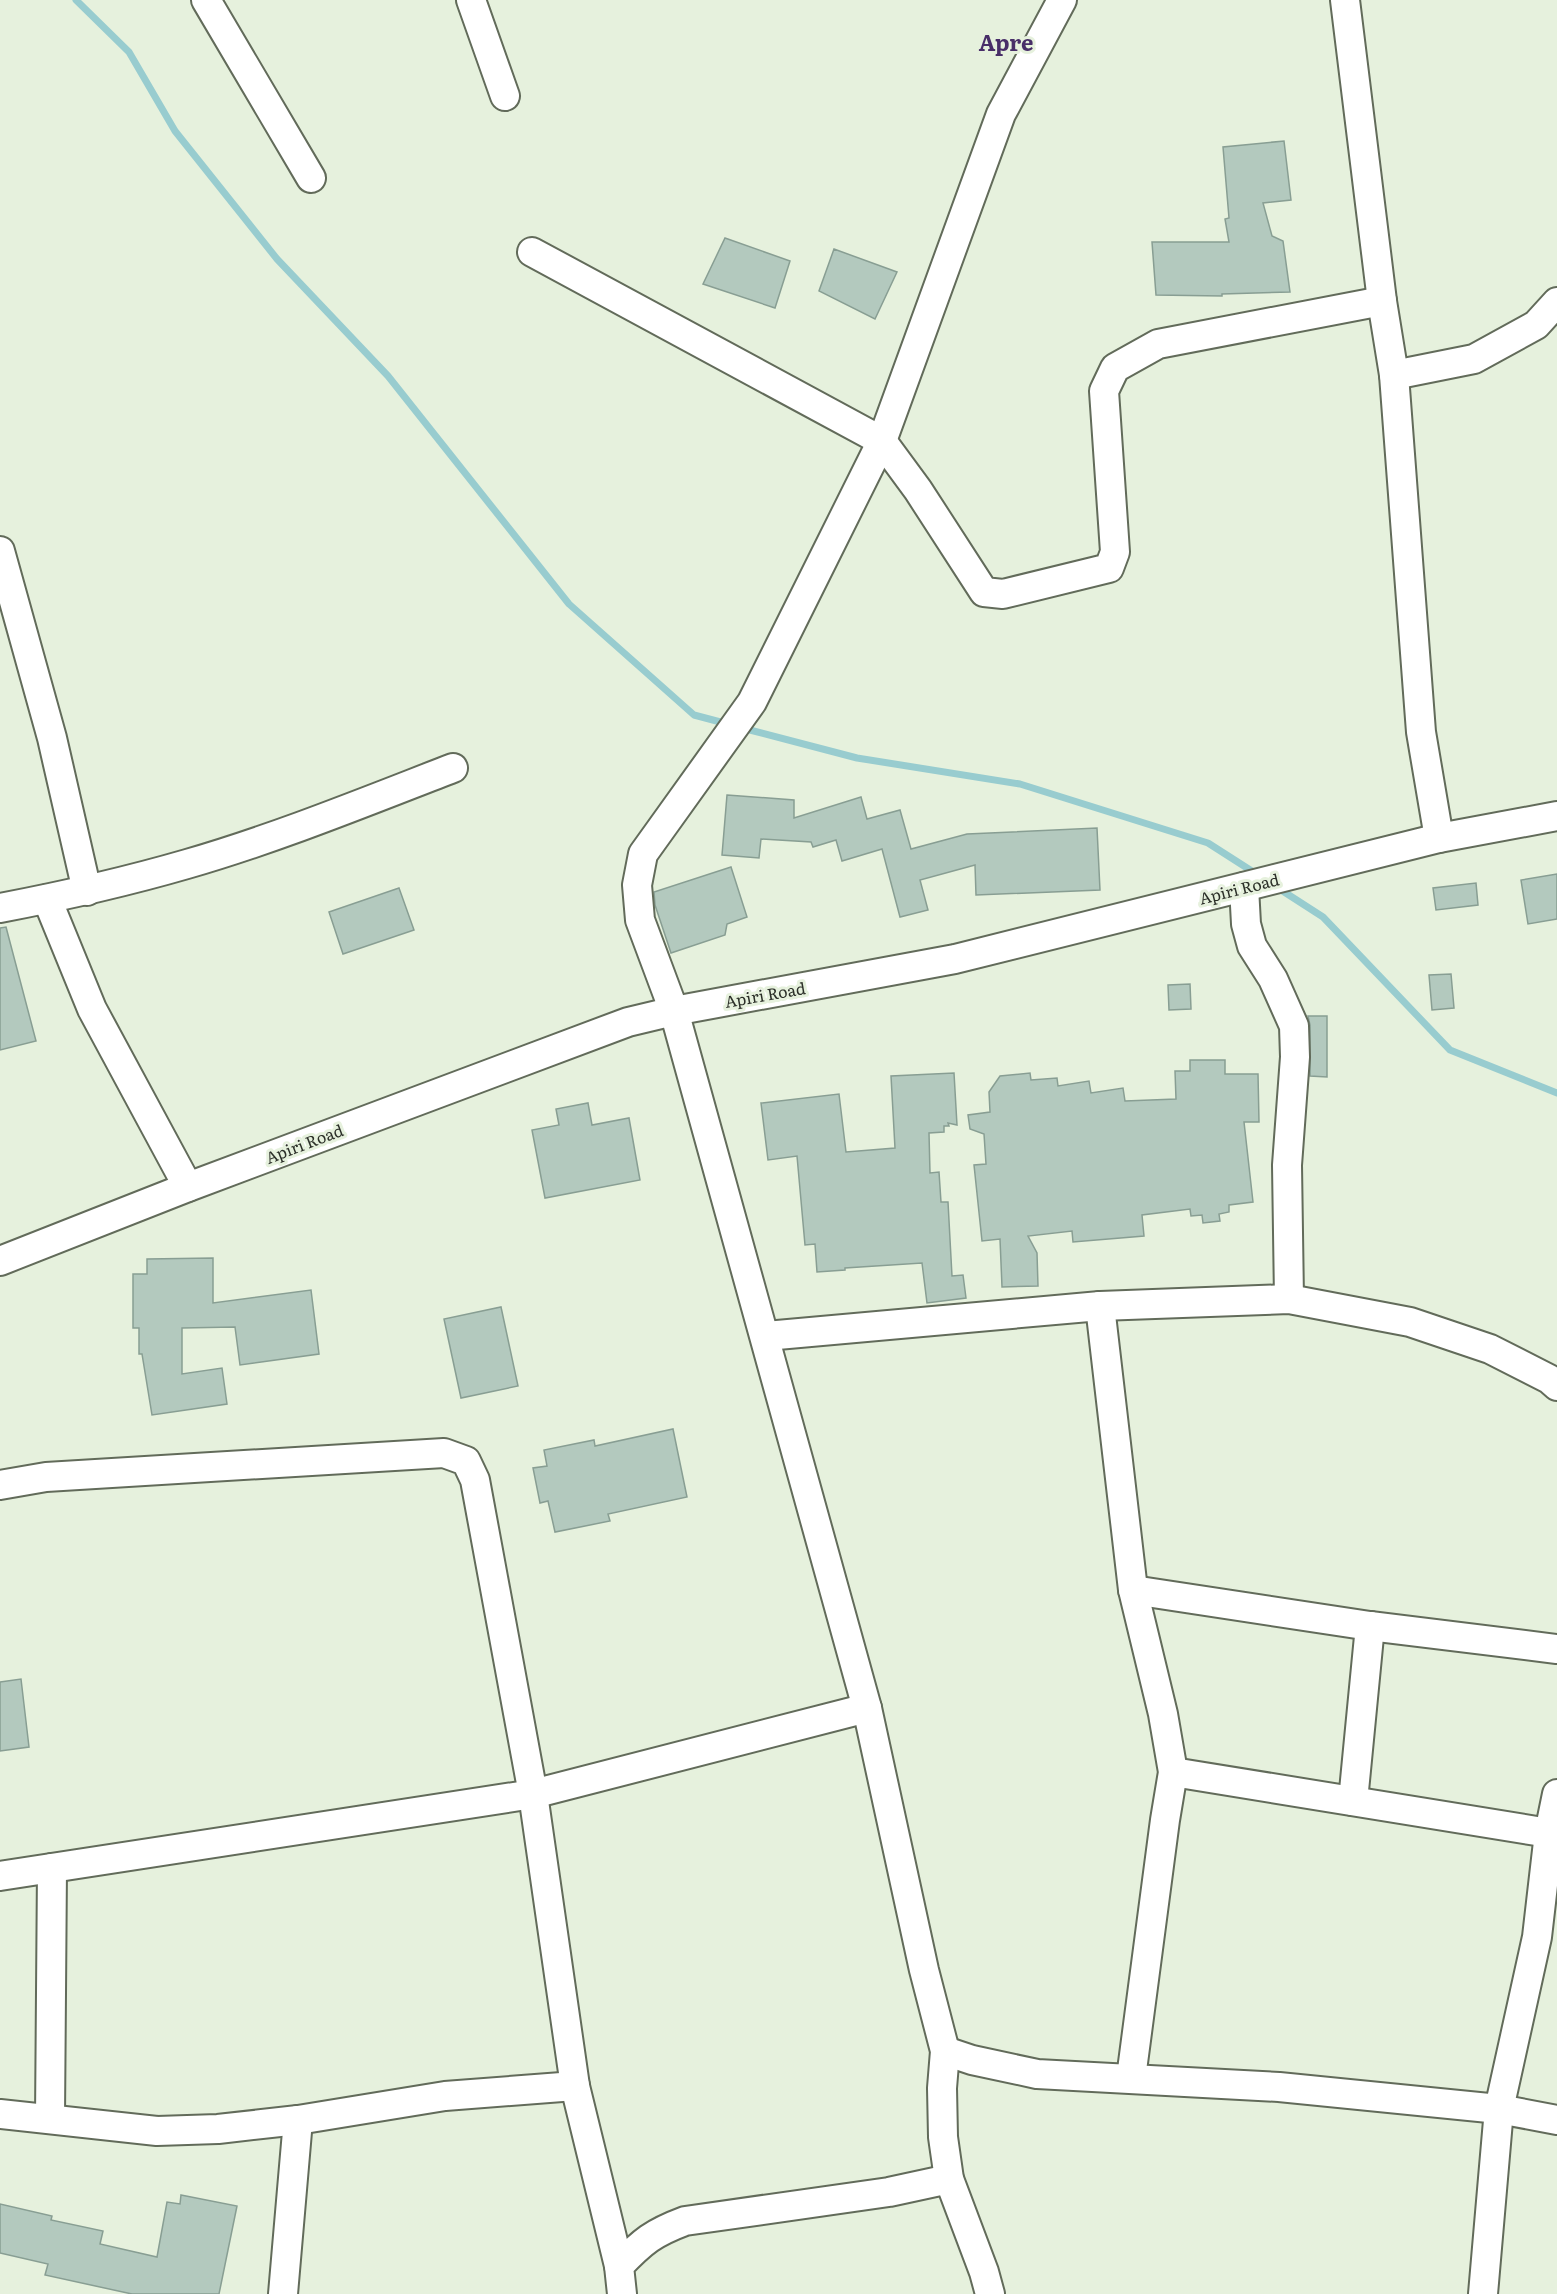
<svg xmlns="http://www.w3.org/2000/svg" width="1557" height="2294" viewBox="0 0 1557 2294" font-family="Literata,serif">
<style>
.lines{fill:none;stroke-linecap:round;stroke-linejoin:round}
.stream{stroke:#98cccf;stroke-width:7}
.building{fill:#b3c9be;stroke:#889e93;stroke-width:1.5}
.minor-casing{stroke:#626b5a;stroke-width:32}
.minor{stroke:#fff;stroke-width:28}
.labels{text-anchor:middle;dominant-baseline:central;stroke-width:6;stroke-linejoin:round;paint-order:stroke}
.street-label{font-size:16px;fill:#2b2f28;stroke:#e6f1dd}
.district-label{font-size:22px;font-weight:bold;fill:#482e68;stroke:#e6f1dd}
</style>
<rect width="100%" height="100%" fill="#e6f1dd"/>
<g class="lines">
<g class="stream">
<path d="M76,0L129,52L175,131L277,259L388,376L569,604L694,715L728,724"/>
<path d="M742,728L857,758L1020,784L1208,843L1258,875"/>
<path d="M1278,888L1323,917L1450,1050L1557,1093"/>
</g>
</g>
<g class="building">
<path d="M1284,141L1291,200L1263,203L1272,236L1283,241L1290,292L1222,294V296L1156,295L1152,242H1229L1225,219L1229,218L1223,147Z"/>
<path d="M725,238L790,261L775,308L703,284Z"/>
<path d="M834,249L897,272L875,319L819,291Z"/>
<path d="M727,795L794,800V818L861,797L867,819L900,810L911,849L967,834L1097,828L1100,890L976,895L975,865L920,880L928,910L900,917L882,849L842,861L836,840L813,847L811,842L761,839L759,858L722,855Z"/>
<path d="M731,867L747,917L727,924L725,935L671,953L655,905L654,892Z"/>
<path d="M1557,874V919L1528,924L1521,880Z"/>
<path d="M1476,883L1478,905L1436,910L1433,888Z"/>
<path d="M399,888L414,930L343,954L329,912Z"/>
<path d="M6,927L36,1041L0,1050V928Z"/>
<path d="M1451,974L1454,1008L1432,1010L1429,975Z"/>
<path d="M1190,984L1191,1009L1169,1010L1168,985Z"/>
<path d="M1308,1016H1327V1077L1310,1076V1025Z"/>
<path d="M1190,1060H1225V1074H1258L1259,1122H1244L1253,1202L1229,1205V1212L1219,1214L1220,1221L1203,1223L1202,1215L1191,1216L1190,1209L1142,1215L1144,1236L1073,1242L1072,1231L1028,1236L1037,1253L1038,1286L1002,1287L1000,1239L982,1241L974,1165L986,1164L984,1134L970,1129L968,1115L990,1112L989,1092L1000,1076L1030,1073L1031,1080L1057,1078L1058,1086L1089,1081L1091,1093L1123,1088L1125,1101L1176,1099L1175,1071H1190Z"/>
<path d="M954,1073L957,1125L948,1123L949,1126H944V1132L929,1133L930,1173L939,1172L941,1202H948L952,1276L963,1275L966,1298L927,1303L922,1263L845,1268V1270L817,1272L815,1244L805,1245L797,1156L768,1160L761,1103L839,1094L846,1152L895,1148L891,1076Z"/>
<path d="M588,1103L592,1125L629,1118L640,1180L545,1198L532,1130L559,1125L556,1109Z"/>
<path d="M213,1258V1303L311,1290L319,1354L240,1365L235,1327L182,1328V1374L222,1368L227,1404L152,1415L142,1354H139V1328H133V1274H147V1259Z"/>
<path d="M501,1307L518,1386L461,1398L444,1319Z"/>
<path d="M673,1429L687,1497L608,1514L610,1521L555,1532L548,1501L540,1503L533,1468L547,1466L544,1450L594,1440L595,1446Z"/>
<path d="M21,1679L29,1747L0,1751V1682Z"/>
<path d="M181,2195L237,2206L219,2294H132L45,2275L48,2264L0,2253V2204L52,2216L51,2220L103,2231L100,2244L157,2257L167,2202L180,2204Z"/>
</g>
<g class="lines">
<g class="minor-casing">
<g id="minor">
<path d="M206,0L311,178"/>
<path d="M471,0L505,96"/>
<path d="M1345,0L1382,301L1394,375L1421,732L1439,838"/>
<path d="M532,252L882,441L918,490L984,592L1003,594L1109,568L1115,552L1104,391L1115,368L1158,344L1382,301"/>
<path d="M1394,375L1474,359L1536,325L1557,302"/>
<path d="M0,551L52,738L87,891"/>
<path d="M1244,887L1246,924L1252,946L1273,979L1294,1026L1295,1057L1287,1165L1289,1299"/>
<path d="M47,899L92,1009L188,1187"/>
<path d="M0,908C63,896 125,882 187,864C277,838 365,802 453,768"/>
<path d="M0,1261L188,1187L628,1022L674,1011L955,959L1439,838L1557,816"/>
<path d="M1100,1306L1133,1590L1163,1714L1173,1772L1165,1820L1131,2078"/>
<path d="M766,1336L1100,1306L1289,1299L1410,1322L1490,1349L1549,1379L1557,1386"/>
<path d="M0,1485L46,1477L444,1453L466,1461L475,1480L533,1794L575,2086L619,2266"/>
<path d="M1133,1590L1370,1626L1557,1649"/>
<path d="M1173,1772L1549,1833"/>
<path d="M1353,1801L1370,1626"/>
<path d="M0,1876L533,1794L867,1708"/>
<path d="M945,2051L972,2060L1037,2074L1279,2087L1499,2109L1557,2120"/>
<path d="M0,2114L157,2131L218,2129L298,2120L445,2096L575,2086"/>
<path d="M50,2118L52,1868"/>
<path d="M283,2294L298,2120"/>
<path d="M622,2294L619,2266C643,2241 653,2233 685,2221L889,2192L949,2179"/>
<path d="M990,2294L984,2272L949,2179L943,2137L942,2088L945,2051L924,1970L867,1708L674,1011L640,920L637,885L643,854L752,702L882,441L1001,114L1062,0"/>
<path d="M1483,2294L1499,2109L1537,1937L1549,1833L1557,1794"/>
</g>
</g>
<use href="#minor" class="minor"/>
</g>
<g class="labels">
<g class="street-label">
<text transform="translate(1239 888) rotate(-14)">Apiri Road</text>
<text transform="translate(765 994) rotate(-10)">Apiri Road</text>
<text transform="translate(304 1143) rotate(-21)">Apiri Road</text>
</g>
<g class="district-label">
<text x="1006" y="41">Apre</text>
</g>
</g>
</svg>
